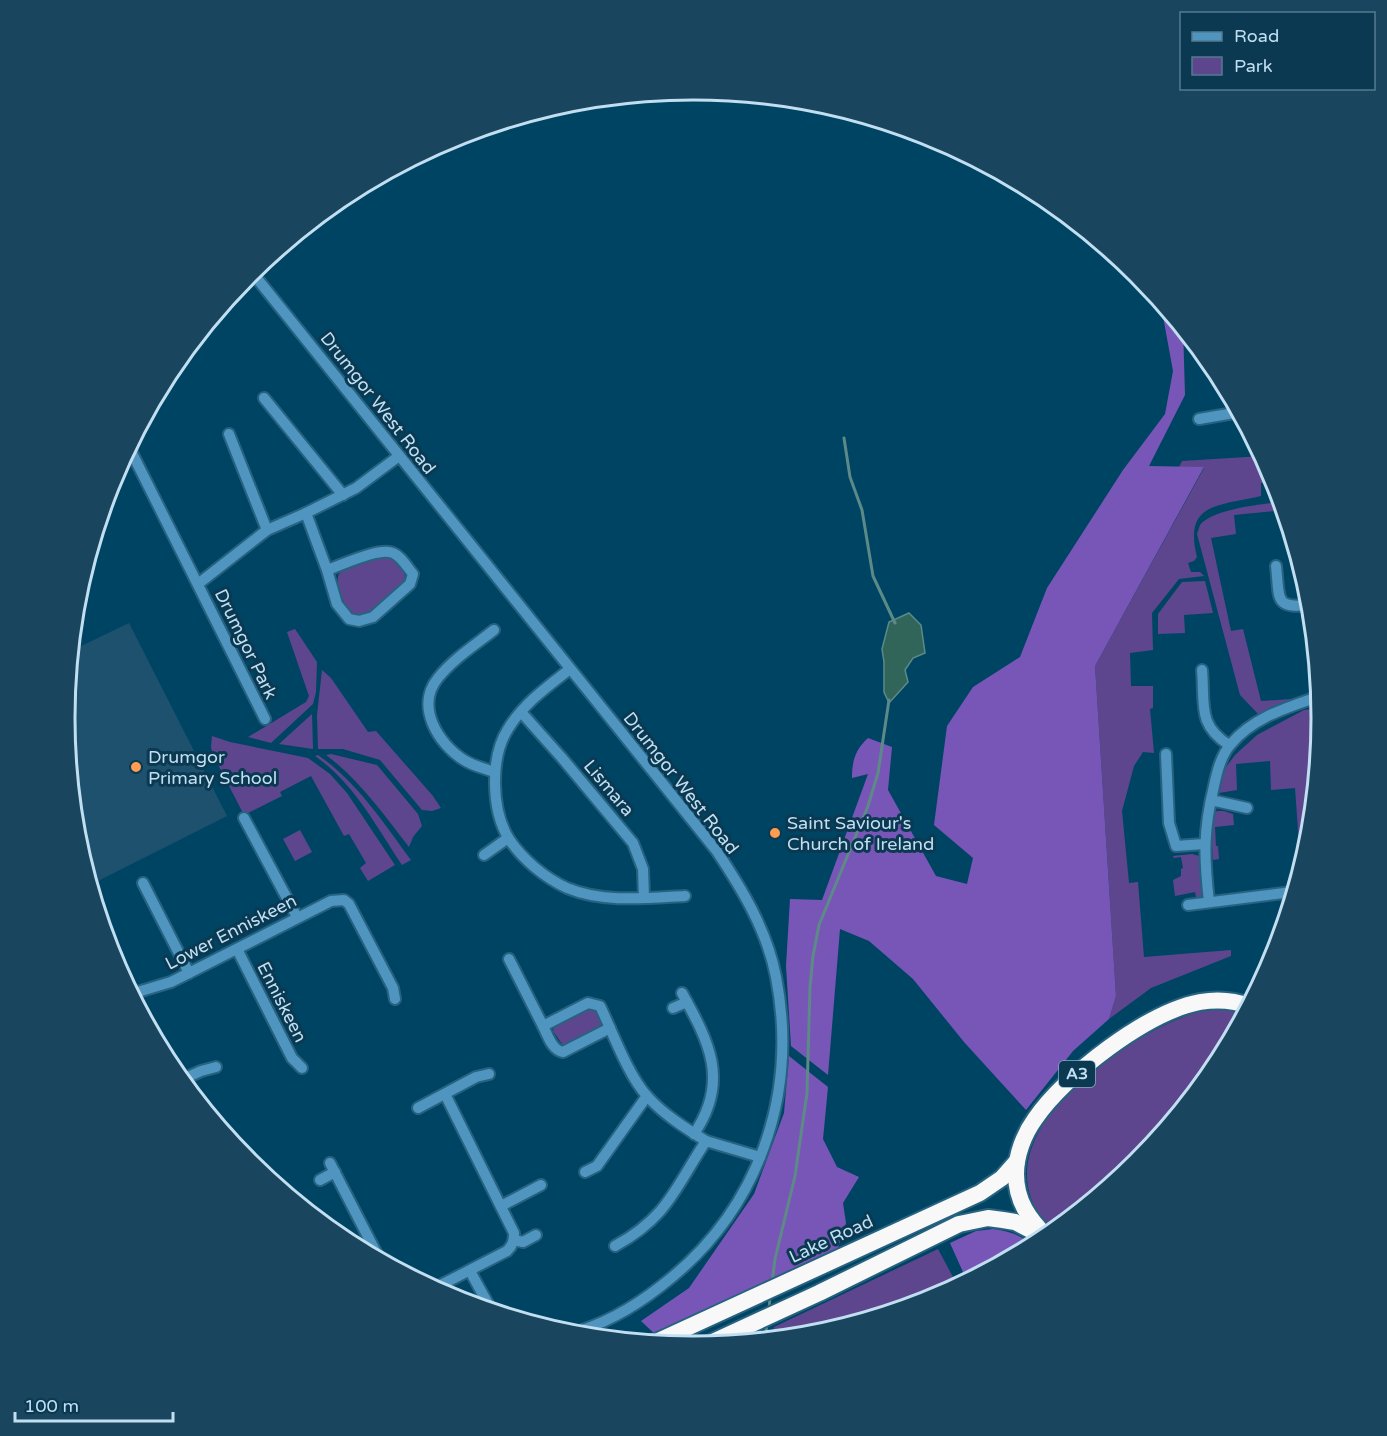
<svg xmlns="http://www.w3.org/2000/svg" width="1387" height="1436" viewBox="0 0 1387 1436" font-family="'Varela Round',sans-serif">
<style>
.built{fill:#1d516e}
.green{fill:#5e468f}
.forest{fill:#7856b8}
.water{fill:#316559;stroke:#5c8a87;stroke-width:1.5}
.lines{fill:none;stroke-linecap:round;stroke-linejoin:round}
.stream{stroke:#5c8a87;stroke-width:3}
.minor-casing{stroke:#276380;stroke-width:14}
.highway-casing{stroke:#276380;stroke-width:20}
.minor{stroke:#4f95bf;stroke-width:10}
.highway{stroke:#f8f8f8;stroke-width:16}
.poi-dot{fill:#fc9d52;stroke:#0a3951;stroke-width:2}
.labels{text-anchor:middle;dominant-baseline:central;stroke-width:6;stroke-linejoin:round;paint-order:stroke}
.shield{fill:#0a3951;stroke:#8badc2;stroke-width:1.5}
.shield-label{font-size:16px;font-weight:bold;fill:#c2dff2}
.street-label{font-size:18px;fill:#c2dff2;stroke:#0a3951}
.poi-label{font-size:18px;fill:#c2dff2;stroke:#0a3951;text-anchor:start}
.rim{fill:none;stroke:#c2dff2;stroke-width:3}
</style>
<rect width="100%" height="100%" fill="#004464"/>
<path class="built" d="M129,623L227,816L90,885L77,840L65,718L71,651Z"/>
<g class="green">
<path d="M1263,456L1276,482L1261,483V496C1219,506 1183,502 1197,557L1194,561L1188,563L1191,572H1200L1204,576L1179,579L1152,613L1153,650L1130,653L1131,686H1153V708L1150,709L1154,753L1143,752L1134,766L1122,811L1129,883L1138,882L1144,957L1231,950V956L1151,988L1109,1019L1116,996L1095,666L1204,468L1179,467L1182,461Z"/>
<path d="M1282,502L1285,510L1234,515L1236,534L1211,538L1231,631L1243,629L1261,701L1291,699L1292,703L1261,717L1240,695L1197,534C1198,531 1199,528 1200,525C1212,509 1263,504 1282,502Z"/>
<path d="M386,556C399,560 408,570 404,584C394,592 372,616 359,616C347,616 336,587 338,578C338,574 340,573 343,570Z"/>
<path d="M1205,581L1213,613L1184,615L1185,633L1158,634V614L1182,582Z"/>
<path d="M295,629L317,662L316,692L313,704L271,743L248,737L306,702L309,696L287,632Z"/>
<path d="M322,670L331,678L368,732L376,731L433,796L441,808L432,811L422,810L380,760L343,749H318L317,715Z"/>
<path d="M1321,708L1322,718L1310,841L1301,872L1295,788L1271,790L1270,761L1236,764L1237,790L1219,793L1218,791L1226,767L1235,755L1257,735L1304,710Z"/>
<path d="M312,714L313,749L279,744Z"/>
<path d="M212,736L230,742L308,758L330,774L347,793L395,865L368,881L360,868L366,863L349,834L344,836L311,776L280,792L282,796L244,815L213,755L211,747Z"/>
<path d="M331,754L377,765L418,814L422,826L413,837L409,847C384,815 359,779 326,755Z"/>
<path d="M318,755C357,782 383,822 411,860L402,865C376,826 354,783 315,756Z"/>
<path d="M1217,811H1224L1233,814L1234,825L1215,827L1216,846H1218L1219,859L1213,860L1211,830L1213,814Z"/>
<path d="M300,830L312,852L295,861L283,839Z"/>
<path d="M1192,854L1199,856L1203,864L1206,895L1197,901L1195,892L1175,896L1173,880L1181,876V869L1183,868L1181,857L1174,858L1173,856Z"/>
<path d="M590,1007L595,1010L602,1022L601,1027L567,1044H562L553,1031L554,1026Z"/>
<path d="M1227,1008L1245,1013L1216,1068L1138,1163L1054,1232C1044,1223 1035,1211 1031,1198C1002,1116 1138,1028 1204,1010C1211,1008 1220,1009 1227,1008Z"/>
<path d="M938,1249L954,1279L953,1289L934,1299L816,1335L771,1339L774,1327Z"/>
</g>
<g class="forest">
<path d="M1160,300L1183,327L1185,395L1149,466L1204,467L1095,666L1116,996L1109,1019L1073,1051L1026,1110L964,1042L913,979L869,941L840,929L828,1075L791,1046L786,966L790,899L822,900L868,774L852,778C852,761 855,750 868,738L892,747L888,790L936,876L967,884L973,858L934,825L947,726L973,687L1020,657L1047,588L1123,470L1165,414L1173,371Z"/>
<path d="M789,1056L828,1087L823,1139L837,1167L859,1177L843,1203L846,1223L837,1251L657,1336L641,1321L689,1288L754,1194L784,1113Z"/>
<path d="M993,1229C1009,1231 1021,1235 1034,1246L967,1281L950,1243L976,1231Z"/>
</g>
<path class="water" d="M909,613L921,625L925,653L913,658L905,670L908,682L889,703L884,692V662L882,649L889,622Z"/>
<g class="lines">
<g class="stream">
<path d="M844,438L850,477L862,510L873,576L895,623"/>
<path d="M772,1283L775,1259L795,1176L807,1093L810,987L813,956L819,925L868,806L878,773L889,700"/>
<path d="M769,1310L770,1296"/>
<path d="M765,1340L767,1323"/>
</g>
<g class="minor-casing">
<g id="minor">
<path d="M251,271L716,850C742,889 767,930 776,977C799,1096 758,1212 661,1286C633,1308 603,1325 569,1334"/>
<path d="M264,398L343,495"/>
<path d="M1199,419L1240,412"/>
<path d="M229,434L267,530"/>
<path d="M129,447L265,719"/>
<path d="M306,513L327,570L337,604L349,619L359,621L373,617L410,584L413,574C407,567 401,556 393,553C379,547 342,565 327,570"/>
<path d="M1276,566C1280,599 1273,609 1311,605"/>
<path d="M198,584L267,530L306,513L356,488L399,456"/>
<path d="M494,630C475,645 453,659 438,678C415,706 438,744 464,760C473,766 484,768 494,772"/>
<path d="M570,669C548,686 523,704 508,729C490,757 491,810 509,839C522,859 545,878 567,888C603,903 647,898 685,896"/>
<path d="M1202,670C1205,704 1197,725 1229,745"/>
<path d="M521,712L562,758L633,843L643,869L644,897"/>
<path d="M1166,754L1169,823L1176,846L1204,844"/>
<path d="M1211,800L1247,808"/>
<path d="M244,818L297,917"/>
<path d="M484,855L508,838"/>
<path d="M143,883L189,973"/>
<path d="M1209,902C1204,857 1203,831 1214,786C1217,772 1221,755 1231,744C1253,717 1289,707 1320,696"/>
<path d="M1188,905L1292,892"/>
<path d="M237,949L292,1058L302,1068"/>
<path d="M509,959L543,1026L588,1003L600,1006C613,1033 628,1075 647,1096C663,1114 685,1128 706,1141"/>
<path d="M682,993C709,1042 730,1081 694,1134"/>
<path d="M131,994L171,982L189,973L331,901L344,900L349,904L393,988L395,999"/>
<path d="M673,1008L687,1002"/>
<path d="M543,1026C548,1036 552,1050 563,1052L610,1028"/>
<path d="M181,1080L201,1071L216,1067"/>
<path d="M418,1108L476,1077L489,1074"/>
<path d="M330,1163L380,1260"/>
<path d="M585,1172L597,1166L647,1096"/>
<path d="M320,1180L335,1172"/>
<path d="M501,1206L541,1185"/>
<path d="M514,1240L523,1242L536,1235"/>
<path d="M615,1246C668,1217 675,1188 706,1141L760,1157"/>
<path d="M470,1271L492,1311"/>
<path d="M433,1289L507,1251C513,1245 514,1241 514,1233L445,1094"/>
</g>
</g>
<g class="highway-casing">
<g id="highway">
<path d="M1047,1237C1029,1219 1016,1201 1016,1174C1016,1155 1024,1134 1035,1119C1065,1075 1147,1012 1200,1002C1217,999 1233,1000 1249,1006"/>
<path d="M654,1343L980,1193L1002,1178L1017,1161"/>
<path d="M704,1346L819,1293L959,1224L988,1218L1003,1220L1015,1222L1040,1235"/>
</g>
</g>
<use href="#minor" class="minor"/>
<use href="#highway" class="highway"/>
</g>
<g class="poi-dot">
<circle cx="136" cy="767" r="6"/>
<circle cx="775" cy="833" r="6"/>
</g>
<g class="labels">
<rect class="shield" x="1059" y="1061" width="36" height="26" rx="4.5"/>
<g class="shield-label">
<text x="1077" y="1074">A3</text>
</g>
<g class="street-label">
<text transform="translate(378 403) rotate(52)">Drumgor West Road</text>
<text transform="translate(246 644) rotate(64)">Drumgor Park</text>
<text transform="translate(681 783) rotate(52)">Drumgor West Road</text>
<text transform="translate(609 788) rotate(50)">Lismara</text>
<text transform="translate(231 932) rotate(-27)">Lower Enniskeen</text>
<text transform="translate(282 1002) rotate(63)">Enniskeen</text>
<text transform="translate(831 1239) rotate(-25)">Lake Road</text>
</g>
<g class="poi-label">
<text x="148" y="757">Drumgor<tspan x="148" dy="21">Primary School</tspan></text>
<text x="787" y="823">Saint Saviour's<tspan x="787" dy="21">Church of Ireland</tspan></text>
</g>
</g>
<path d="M0 0H1387V1436H0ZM75 718a618 618 0 1 1 1236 0a618 618 0 1 1-1236 0Z" fill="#19465e" fill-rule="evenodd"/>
<path class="rim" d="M75 718a618 618 0 1 1 1236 0a618 618 0 1 1-1236 0Z"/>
<rect x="1180" y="12" width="195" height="78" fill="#0a3951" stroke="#547b91" stroke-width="1.5"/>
<rect x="1192" y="32" width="30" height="9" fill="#4f95bf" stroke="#547b91" stroke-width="1.5"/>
<text x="1234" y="42" font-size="18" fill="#c2dff2">Road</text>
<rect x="1192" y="57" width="30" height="18" fill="#5e468f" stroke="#547b91" stroke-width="1.5"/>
<text x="1234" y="72" font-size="18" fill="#c2dff2">Park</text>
<path d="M15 1412v9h158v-9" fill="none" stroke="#c2dff2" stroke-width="3"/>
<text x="24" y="1412" font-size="18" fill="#c2dff2" stroke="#0a3951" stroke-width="4.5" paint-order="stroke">100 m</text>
</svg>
